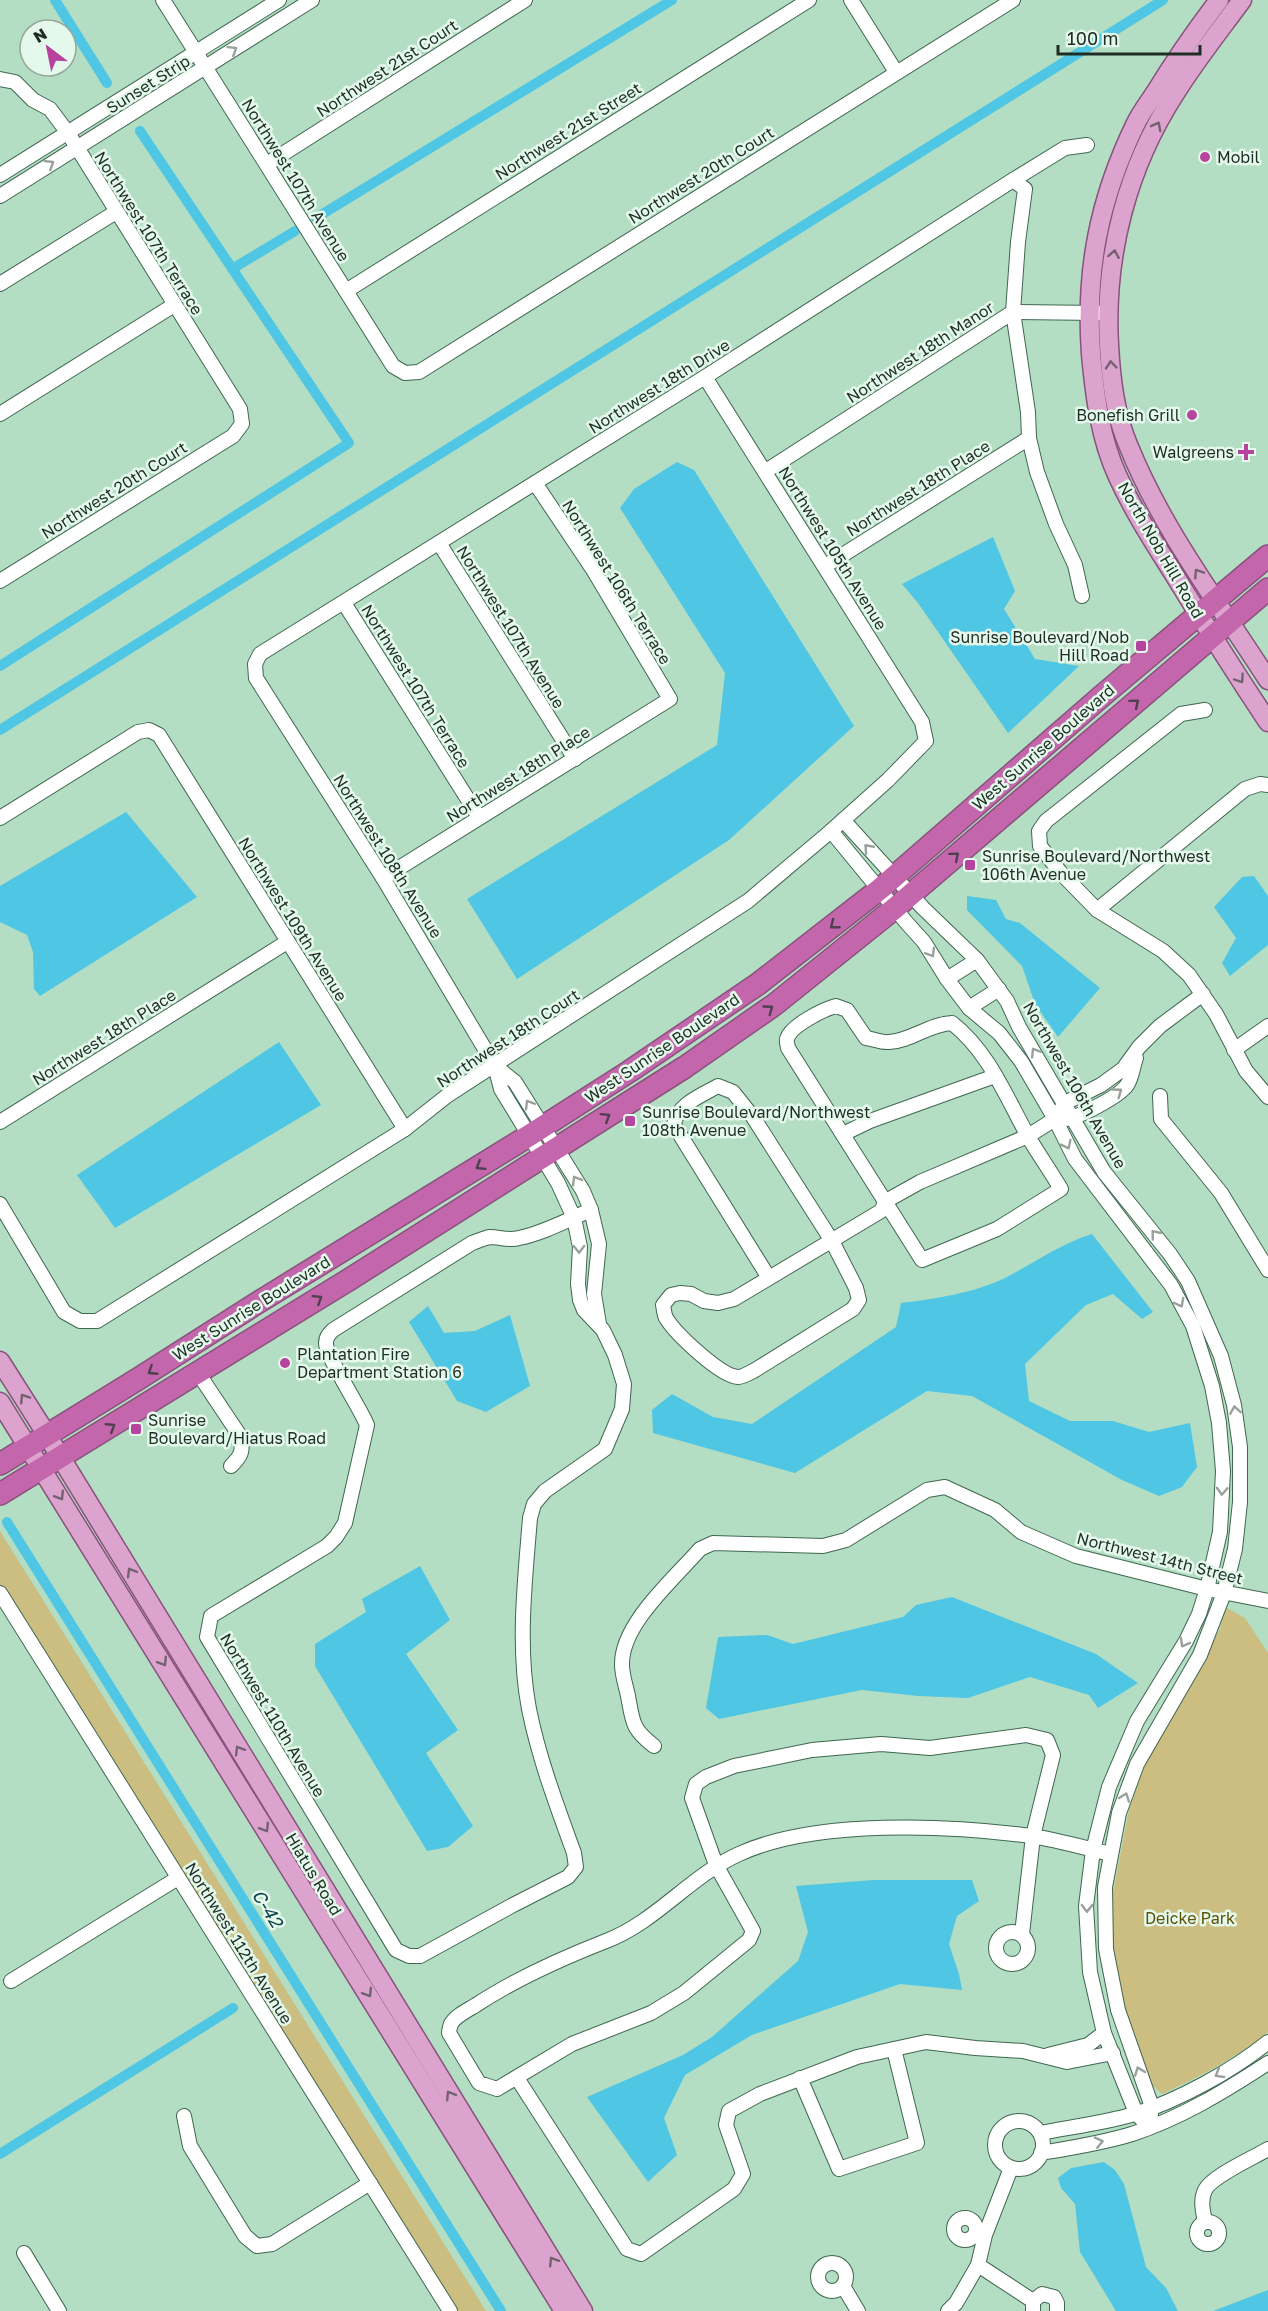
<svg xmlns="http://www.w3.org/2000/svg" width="1268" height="2311" viewBox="0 0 1268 2311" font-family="'Golos Text',sans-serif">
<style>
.green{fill:#cbbe80}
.water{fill:#4fc6e4}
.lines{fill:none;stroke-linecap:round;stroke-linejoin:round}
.canal{stroke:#4fc6e4;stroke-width:10}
.minor-casing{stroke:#406750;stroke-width:16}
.major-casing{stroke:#89527c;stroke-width:21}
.highway-casing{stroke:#89527c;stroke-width:24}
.minor{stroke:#fff;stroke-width:14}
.major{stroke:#dba3cd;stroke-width:18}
.highway{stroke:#c366ac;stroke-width:21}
.oneway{stroke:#9aa19c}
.oneway2{stroke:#736370}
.oneway3{stroke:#503f4d}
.poi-dot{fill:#b6439d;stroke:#e4f9eb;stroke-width:2}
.labels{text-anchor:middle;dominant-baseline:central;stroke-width:5;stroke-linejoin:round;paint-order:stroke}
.street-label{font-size:16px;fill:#1e2e24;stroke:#e4f9eb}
.poi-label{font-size:16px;fill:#1e2e24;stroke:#e4f9eb;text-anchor:start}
.park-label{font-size:16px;fill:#5e5008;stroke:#e4f9eb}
.water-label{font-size:18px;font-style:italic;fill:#0d424f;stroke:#e4f9eb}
</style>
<rect width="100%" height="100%" fill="#b3dec3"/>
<g class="green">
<path d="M0,1531L486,2311H453L0,1586Z"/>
<path d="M1225,1607L1245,1618L1268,1653V2032C1236,2058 1199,2077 1162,2094L1152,2085L1144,2069L1112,1966L1111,1902L1129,1810L1152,1744L1220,1629Z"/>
</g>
<g class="water">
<path d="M677,462L694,470L854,726L729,840L517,979L467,899L717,745L725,673L620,508L634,489Z"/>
<path d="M993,537L1015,591L1004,609L1035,659L1079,666L1008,733L918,603L902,584Z"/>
<path d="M126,812L197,897L40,996L34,989L33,952L27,935L0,922V886Z"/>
<path d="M1254,876L1268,896V945L1230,976L1222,963L1236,938L1214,907L1242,877Z"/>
<path d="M967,896L996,900L1006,919L1020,923L1100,988L1058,1037L1035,1004L1022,966L967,910Z"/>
<path d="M279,1042L321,1105L115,1228L77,1175Z"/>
<path d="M1092,1234L1153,1312L1142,1319L1113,1294L1086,1305L1025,1364L1029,1401L1070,1421H1113L1149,1432L1190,1423L1197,1467L1182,1487L1159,1496L1122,1480L972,1396L927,1391L795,1473L653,1433L652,1410L672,1394L713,1417L752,1424L896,1327L901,1303C934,1299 974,1293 1005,1278C1034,1263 1060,1244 1092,1234Z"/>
<path d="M428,1306L444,1333L475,1331L510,1315L530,1386L486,1412L457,1401L409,1322Z"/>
<path d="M420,1566L450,1620L406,1654L458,1730L426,1753L473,1826L448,1847L427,1851L315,1666V1644L366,1612L362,1599Z"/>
<path d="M952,1597L1096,1654L1138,1683L1098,1708L1089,1695L1030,1677L968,1698L918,1696L862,1690L719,1719L706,1708L718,1637L767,1635L793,1644L903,1617L916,1605Z"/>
<path d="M873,1880H972L979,1901L957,1916L949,1944L959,1974L962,1990L900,1984L752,2035L685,2075L664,2118L677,2155L648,2182L587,2097L683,2055L712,2037L798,1961L808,1932L796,1886Z"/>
<path d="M1104,2162L1115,2170L1124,2184L1146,2267L1166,2288L1178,2311H1116L1080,2252L1075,2204L1061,2188L1058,2178L1071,2168Z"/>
<path d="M1268,2290V2311H1213Z"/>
</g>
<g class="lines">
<g class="canal">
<path d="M55,0L107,83"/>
<path d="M316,218L672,0"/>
<path d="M232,269L295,231"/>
<path d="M0,666L349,443L140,131"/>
<path d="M0,730L1163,0"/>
<path d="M7,1522L501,2311"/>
<path d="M0,2154L233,2008"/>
</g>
<g class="minor-casing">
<g id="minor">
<path d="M163,0L393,366L405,373L419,372L1013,0"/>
<path d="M851,0L896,72"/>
<path d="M0,79L15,82L33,100L50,109L68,133L240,409L242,424L233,436L0,581"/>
<path d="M267,164L525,0"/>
<path d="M0,175L279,0"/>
<path d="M1013,180L1025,189L1018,242L1013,312L1028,412L1029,438L1037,472L1056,524L1075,565L1082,596"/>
<path d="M0,196L312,0"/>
<path d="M0,284L116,212"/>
<path d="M346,291L809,0"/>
<path d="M0,414L174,305"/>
<path d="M766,471L1013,312L1099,313"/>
<path d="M439,543L575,759"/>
<path d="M825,566L1029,438"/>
<path d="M344,603L479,817"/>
<path d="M1205,710L1181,714L1046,821L1039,831L1040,846L1060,872L1097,910L1163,951L1189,975L1216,1014L1246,1071L1268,1097"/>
<path d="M0,818L138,732L149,730L159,735L405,1129"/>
<path d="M843,820L923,908L977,960L1007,1001L1019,1027L1104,1172L1170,1254L1188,1281L1221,1356L1234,1405L1240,1447V1502L1235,1549L1224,1593L1200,1655L1137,1764L1119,1813L1105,1887L1106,1949L1118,2010L1152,2107L1149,2127"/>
<path d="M831,831L906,922L924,942L947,979L969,1008L999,1033L1021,1061L1055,1119L1075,1159L1171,1285L1193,1326L1212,1386L1219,1423L1223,1471L1220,1532L1207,1589L1199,1614L1186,1641L1137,1721L1109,1787L1093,1850L1086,1906L1090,1972L1104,2033L1136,2113L1149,2127"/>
<path d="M383,878L670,699L592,568L535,483"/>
<path d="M1097,910L1245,789L1260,784L1268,785"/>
<path d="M947,979L977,960"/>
<path d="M836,1006L847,1010L866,1038C873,1039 882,1043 889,1042C911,1041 929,1024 952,1023C989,1052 1006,1097 1029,1138C1039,1155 1051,1172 1061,1189L997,1229L922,1260L788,1048C788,1046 786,1041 787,1039C790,1026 824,1009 836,1006Z"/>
<path d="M969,1008L999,989"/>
<path d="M1234,1050L1268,1026"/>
<path d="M495,1066L515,1082L583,1191L591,1210L599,1244L594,1294L599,1324"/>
<path d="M1160,1096L1161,1119L1221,1193L1268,1270"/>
<path d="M1065,1119C1078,1118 1120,1096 1127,1085C1132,1078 1133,1066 1136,1058"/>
<path d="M0,1122L287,942"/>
<path d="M843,1134L870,1121L995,1076"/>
<path d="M0,1204L64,1312L80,1321H97L405,1129L448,1095L748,901L831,831L888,780L926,741L922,722L705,377"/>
<path d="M591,1210C567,1220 544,1233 519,1238C509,1241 500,1237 490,1237C484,1238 478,1241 472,1243L333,1330C329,1334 326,1337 326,1343C325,1355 360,1407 367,1425L345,1523L336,1537L327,1546L211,1616L207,1637L396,1950L409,1956H420L513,1905L568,1877L576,1867L574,1853C557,1806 539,1759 529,1709C517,1646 525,1581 530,1518L534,1504L545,1491L605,1449L622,1409L624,1384L615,1355L603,1330L584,1310L580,1300L578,1284L580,1247L574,1218L558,1183L501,1089L495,1066L383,878L256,678L255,664L260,654L705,377L1013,180L1065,148L1087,145"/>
<path d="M769,1278L674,1125C676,1105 702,1095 718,1086L733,1092L753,1117L832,1241L856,1288L859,1300L853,1309L755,1370C751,1372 743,1377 738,1377C720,1376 675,1333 666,1318C664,1314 664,1309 663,1305L671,1295L680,1293L691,1294L704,1301L718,1303L734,1299L881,1211L886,1201L920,1182L1028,1136L1055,1119L1065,1103L1101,1085L1123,1069L1139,1047L1160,1026L1203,994"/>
<path d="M198,1373L240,1436C244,1451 241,1456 231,1466"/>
<path d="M0,1593L450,2311"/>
<path d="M654,1746C632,1729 633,1723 628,1696C626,1686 622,1675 622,1665C621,1624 674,1579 700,1549L713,1543L823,1546L846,1540L927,1490L945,1487L995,1510L1021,1532L1076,1556L1207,1589L1268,1601"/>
<circle cx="1012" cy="1948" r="16"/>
<path d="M1022,1934L1033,1836L1053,1755L1047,1740L1026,1735L930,1748L881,1744L812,1750L734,1766L706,1777L696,1784L692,1798L716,1865L753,1931L749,1940L684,1993L651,2013L572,2044L497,2089L479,2083L449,2033C449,2030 450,2027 451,2024C455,2016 468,2010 476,2005C517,1978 560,1959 606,1941C656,1922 690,1876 739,1854C815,1819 949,1825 1031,1836C1058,1840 1085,1848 1111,1854"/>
<path d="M11,1981L178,1878"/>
<path d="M1048,2055L1088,2045L1104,2033"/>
<path d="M517,2078L627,2249L641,2254L734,2189L743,2174L726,2125L729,2111L760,2094L857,2057L926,2042L975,2048L1023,2051L1067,2062L1113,2053"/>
<path d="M800,2078L839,2169L917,2143L894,2049"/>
<path d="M184,2116L190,2146L245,2236L257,2246L272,2244L370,2183"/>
<circle cx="1019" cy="2145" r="24"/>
<path d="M1040,2133C1071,2127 1104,2123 1135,2114C1179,2100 1232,2071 1268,2042"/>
<path d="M1041,2153C1071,2148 1103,2143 1132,2134C1181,2118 1225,2091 1268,2063"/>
<circle cx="965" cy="2229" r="11"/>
<path d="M1205,2222C1203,2211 1200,2201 1205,2190C1212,2176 1253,2158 1268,2149"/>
<circle cx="1208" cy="2233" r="11"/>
<path d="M24,2253L59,2311"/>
<circle cx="832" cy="2277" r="14"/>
<path d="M978,2265L1033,2301"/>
<path d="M843,2286L858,2311"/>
<path d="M948,2311L956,2303L978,2265L985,2235L1011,2168"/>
<path d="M1033,2311V2301L1042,2294L1054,2297L1057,2303V2311"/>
</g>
</g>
<g class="major-casing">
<g id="major">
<path d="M1219,0C1197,29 1176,59 1157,90C1150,101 1141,112 1135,125C1099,200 1085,270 1091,354C1095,397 1100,438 1118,477C1134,512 1155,544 1175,576C1205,625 1236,674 1268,722"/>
<path d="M1242,0C1220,30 1196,60 1176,92C1127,167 1104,256 1109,345C1111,380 1115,415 1129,447C1163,531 1220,605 1268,680"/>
<path d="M0,1361L47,1435L583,2311"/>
<path d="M0,1402L564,2311"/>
</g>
</g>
<g class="highway-casing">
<g id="highway">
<path d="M0,1464L138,1379L254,1305L530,1135L630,1071L758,984L880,889L1103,695L1268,556"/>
<path d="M0,1494L350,1279L685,1067L774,1005L895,908L1268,589"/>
</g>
</g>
<use href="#minor" class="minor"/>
<use href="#major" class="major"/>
<use href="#highway" class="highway"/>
</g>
<defs><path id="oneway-chevron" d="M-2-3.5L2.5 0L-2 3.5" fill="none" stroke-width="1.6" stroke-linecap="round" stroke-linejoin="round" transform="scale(1.5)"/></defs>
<g class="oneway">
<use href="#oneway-chevron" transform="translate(233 50) rotate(-32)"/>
<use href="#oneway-chevron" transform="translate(50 164) rotate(-32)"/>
<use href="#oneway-chevron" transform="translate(868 848) rotate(-132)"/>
<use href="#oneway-chevron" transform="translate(931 953) rotate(59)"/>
<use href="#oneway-chevron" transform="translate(1035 1052) rotate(-122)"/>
<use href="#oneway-chevron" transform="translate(1118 1092) rotate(-36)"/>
<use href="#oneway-chevron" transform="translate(529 1104) rotate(-121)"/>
<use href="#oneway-chevron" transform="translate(1067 1145) rotate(64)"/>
<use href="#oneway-chevron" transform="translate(576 1180) rotate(-121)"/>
<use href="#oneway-chevron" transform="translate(1155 1234) rotate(-129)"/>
<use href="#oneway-chevron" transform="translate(579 1249) rotate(89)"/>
<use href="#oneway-chevron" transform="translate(1180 1303) rotate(62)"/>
<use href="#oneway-chevron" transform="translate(1235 1410) rotate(-99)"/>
<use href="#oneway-chevron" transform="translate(1222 1491) rotate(93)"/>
<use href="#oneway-chevron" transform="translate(1184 1643) rotate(119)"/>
<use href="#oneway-chevron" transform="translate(1125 1797) rotate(-70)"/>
<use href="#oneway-chevron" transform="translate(1087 1908) rotate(91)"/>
<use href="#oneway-chevron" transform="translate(1139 2071) rotate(-110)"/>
<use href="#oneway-chevron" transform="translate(1219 2074) rotate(149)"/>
<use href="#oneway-chevron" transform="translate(1099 2142) rotate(-13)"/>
</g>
<g class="oneway2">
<use href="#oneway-chevron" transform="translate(1157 126) rotate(-62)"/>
<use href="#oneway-chevron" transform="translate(1114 254) rotate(-80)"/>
<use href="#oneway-chevron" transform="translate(1111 365) rotate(-95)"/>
<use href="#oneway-chevron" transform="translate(1198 573) rotate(-123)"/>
<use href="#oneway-chevron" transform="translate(1240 679) rotate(56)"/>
<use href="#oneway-chevron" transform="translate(24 1398) rotate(-123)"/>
<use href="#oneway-chevron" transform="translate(60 1496) rotate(58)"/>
<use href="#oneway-chevron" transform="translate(131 1572) rotate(-121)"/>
<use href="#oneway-chevron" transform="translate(163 1662) rotate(58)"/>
<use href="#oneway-chevron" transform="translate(239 1750) rotate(-121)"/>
<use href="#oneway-chevron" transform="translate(265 1828) rotate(58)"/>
<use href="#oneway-chevron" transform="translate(368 1993) rotate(58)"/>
<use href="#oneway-chevron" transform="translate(450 2095) rotate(-122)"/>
<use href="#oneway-chevron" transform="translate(553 2261) rotate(-122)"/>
</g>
<g class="oneway3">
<use href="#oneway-chevron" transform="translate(1135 703) rotate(-40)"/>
<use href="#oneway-chevron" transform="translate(955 856) rotate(-40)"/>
<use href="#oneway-chevron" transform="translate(834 925) rotate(142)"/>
<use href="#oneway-chevron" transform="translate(769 1009) rotate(-36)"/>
<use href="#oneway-chevron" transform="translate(606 1117) rotate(-32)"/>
<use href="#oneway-chevron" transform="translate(480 1166) rotate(148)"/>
<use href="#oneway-chevron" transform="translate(318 1299) rotate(-32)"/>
<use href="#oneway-chevron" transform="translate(152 1371) rotate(147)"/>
<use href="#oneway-chevron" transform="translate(111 1427) rotate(-32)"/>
</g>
<g class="poi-dot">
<circle cx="1205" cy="157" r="6"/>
<circle cx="1192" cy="415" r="6"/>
<path d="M1243 443h6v6h6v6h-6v6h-6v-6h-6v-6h6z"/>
<rect x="1135" y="640" width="12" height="12" rx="3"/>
<rect x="964" y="859" width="12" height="12" rx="3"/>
<rect x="624" y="1115" width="12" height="12" rx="3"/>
<circle cx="285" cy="1363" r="6"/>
<rect x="130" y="1423" width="12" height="12" rx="3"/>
</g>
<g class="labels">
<g class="street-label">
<text transform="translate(387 68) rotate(-33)">Northwest 21st Court</text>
<text transform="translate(148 84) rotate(-32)">Sunset Strip</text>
<text transform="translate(568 131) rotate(-32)">Northwest 21st Street</text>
<text transform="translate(701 175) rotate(-32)">Northwest 20th Court</text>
<text transform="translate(296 180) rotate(58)">Northwest 107th Avenue</text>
<text transform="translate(149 233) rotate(58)">Northwest 107th Terrace</text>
<text transform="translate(920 352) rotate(-33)">Northwest 18th Manor</text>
<text transform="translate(659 386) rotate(-32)">Northwest 18th Drive</text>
<text transform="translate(918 488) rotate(-32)">Northwest 18th Place</text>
<text transform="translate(114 490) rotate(-32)">Northwest 20th Court</text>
<text transform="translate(833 548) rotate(58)">Northwest 105th Avenue</text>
<text transform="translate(1161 550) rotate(60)">North Nob Hill Road</text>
<text transform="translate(617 582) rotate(58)">Northwest 106th Terrace</text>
<text transform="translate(511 627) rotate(58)">Northwest 107th Avenue</text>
<text transform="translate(416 686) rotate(58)">Northwest 107th Terrace</text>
<text transform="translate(1043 747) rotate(-41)">West Sunrise Boulevard</text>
<text transform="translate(518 774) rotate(-32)">Northwest 18th Place</text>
<text transform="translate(388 856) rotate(58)">Northwest 108th Avenue</text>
<text transform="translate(293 919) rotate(58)">Northwest 109th Avenue</text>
<text transform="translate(104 1037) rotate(-32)">Northwest 18th Place</text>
<text transform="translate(508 1038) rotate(-33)">Northwest 18th Court</text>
<text transform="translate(662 1048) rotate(-34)">West Sunrise Boulevard</text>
<text transform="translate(1075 1085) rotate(60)">Northwest 106th Avenue</text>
<text transform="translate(251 1308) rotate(-32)">West Sunrise Boulevard</text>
<text transform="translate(1160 1558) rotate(14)">Northwest 14th Street</text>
<text transform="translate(273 1715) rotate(59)">Northwest 110th Avenue</text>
<text transform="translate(314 1874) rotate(59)">Hiatus Road</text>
<text transform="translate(239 1943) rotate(58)">Northwest 112th Avenue</text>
</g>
<g class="poi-label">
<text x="1217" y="157">Mobil</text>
<text x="1180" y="415" text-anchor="end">Bonefish Grill</text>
<text x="1234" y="452" text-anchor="end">Walgreens</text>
<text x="1129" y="637" text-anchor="end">Sunrise Boulevard/Nob<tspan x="1129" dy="18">Hill Road</tspan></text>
<text x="982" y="856">Sunrise Boulevard/Northwest<tspan x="982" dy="18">106th Avenue</tspan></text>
<text x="642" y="1112">Sunrise Boulevard/Northwest<tspan x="642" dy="18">108th Avenue</tspan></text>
<text x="297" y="1354">Plantation Fire<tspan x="297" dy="18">Department Station 6</tspan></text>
<text x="148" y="1420">Sunrise<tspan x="148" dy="18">Boulevard/Hiatus Road</tspan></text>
</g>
<g class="park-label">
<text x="1190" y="1918">Deicke Park</text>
</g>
<g class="water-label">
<text transform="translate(268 1908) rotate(58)">C-42</text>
</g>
</g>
<g transform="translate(48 48) rotate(328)"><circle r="28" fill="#e4f9eb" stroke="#95a89b" stroke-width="1.5"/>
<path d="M0-4.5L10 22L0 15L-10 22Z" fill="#b6439d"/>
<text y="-9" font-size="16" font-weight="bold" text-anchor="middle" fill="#1e2e24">N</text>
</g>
<path d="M1058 45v9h142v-9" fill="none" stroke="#1e2e24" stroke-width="3"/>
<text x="1067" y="45" font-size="18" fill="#1e2e24" stroke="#e4f9eb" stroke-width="4.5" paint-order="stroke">100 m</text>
</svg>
